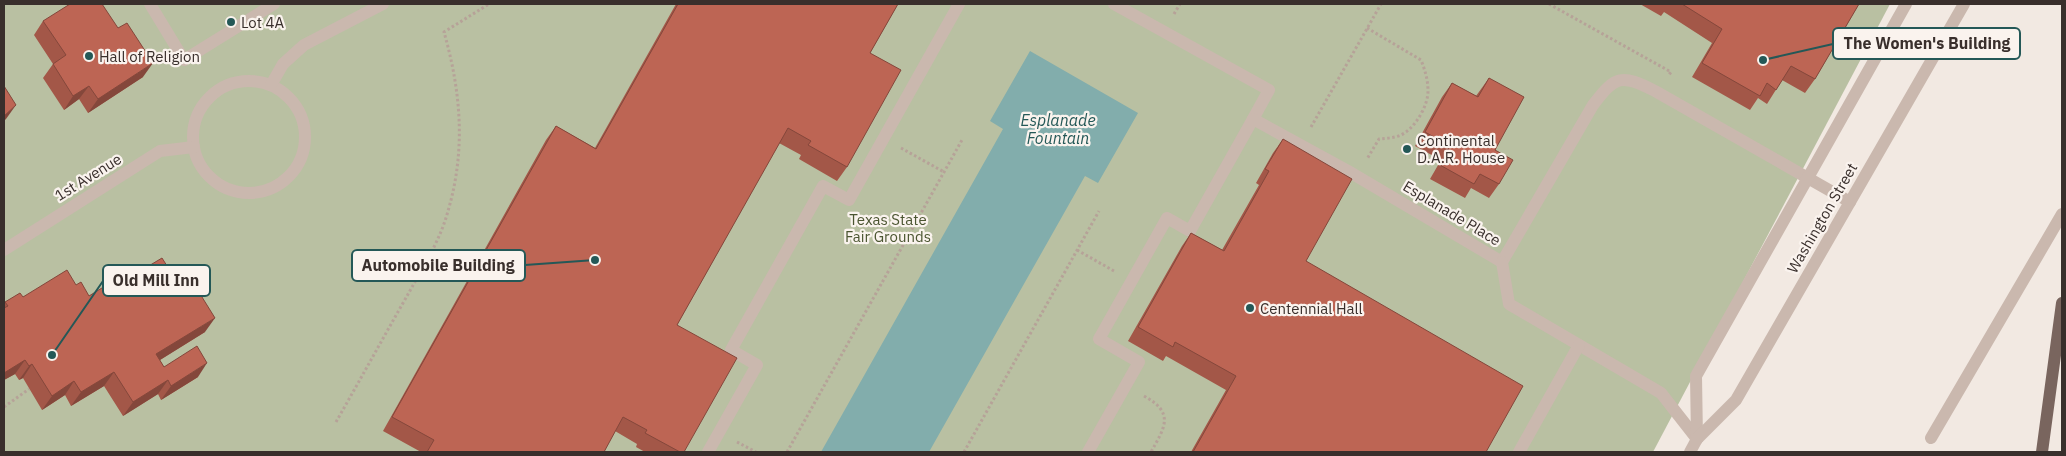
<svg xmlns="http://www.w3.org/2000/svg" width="2066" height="456" viewBox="0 0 2066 456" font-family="'IBM Plex Sans',sans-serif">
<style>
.green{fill:#b9c0a2}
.water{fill:#82adac}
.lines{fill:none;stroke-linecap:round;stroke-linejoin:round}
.path{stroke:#b6a298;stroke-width:3;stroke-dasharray:2.5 2.5;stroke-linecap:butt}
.minor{stroke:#cab8ae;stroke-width:12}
.major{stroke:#79655e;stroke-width:12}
.wall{fill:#a35748}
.shaded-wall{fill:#84473b}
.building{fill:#bd6554;stroke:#84473b}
.poi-dot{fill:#245857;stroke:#faf3ee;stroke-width:2}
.labels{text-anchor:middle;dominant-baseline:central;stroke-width:4.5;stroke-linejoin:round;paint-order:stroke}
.poi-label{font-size:15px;fill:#392f2c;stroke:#faf3ee;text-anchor:start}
.street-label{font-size:15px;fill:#392f2c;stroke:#faf3ee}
.park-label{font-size:15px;fill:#4b5531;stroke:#faf3ee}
.water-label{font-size:16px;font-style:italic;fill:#245857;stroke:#faf3ee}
.leader{fill:none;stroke:#245857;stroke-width:2}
.callout-dot{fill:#245857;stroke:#faf3ee;stroke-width:2}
.callout{fill:#faf3ee;stroke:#245857;stroke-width:2}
.callout-label{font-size:16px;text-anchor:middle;font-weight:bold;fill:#392f2c}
</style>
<rect width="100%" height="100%" fill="#f2e9e2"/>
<path class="green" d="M4,4H1890L1653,452H4Z"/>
<path class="water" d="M1030,51L1138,113L1098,183L1085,176L929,452H821L1003,129L990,121Z"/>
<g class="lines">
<g class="path">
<path d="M1549,4L1671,72L1668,76"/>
<path d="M1174,14L1180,4"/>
<path d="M1367,28L1421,60C1425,70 1428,80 1428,91C1428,105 1417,124 1406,132C1398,138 1388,138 1379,139L1367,159"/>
<path d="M1311,127L1381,4"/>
<path d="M901,148L944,172"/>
<path d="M1077,250L1114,271"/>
<path d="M1144,396C1175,413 1165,427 1151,452"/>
<path d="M4,407L29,389"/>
<path d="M336,422C360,380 383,338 407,296C422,269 440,241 448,211C466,150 461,92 444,32L489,4"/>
<path d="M737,442L756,452"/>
<path d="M787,452L962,140"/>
<path d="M964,452L1099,211"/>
</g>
<g class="minor">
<path d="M150,4L184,60L274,4"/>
<path d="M1114,4L1269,90L1253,119L1348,171L1502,262L1593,105C1616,75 1621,74 1655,91L1850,202"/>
<circle cx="249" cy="137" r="56"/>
<path d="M271,85L283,64L304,45L383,4"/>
<path d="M4,250L160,151L194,147"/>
<path d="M1502,262L1509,304L1661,393L1697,439"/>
<path d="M1931,438L2062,214"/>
<path d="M1697,439L1696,376L1906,4"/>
<path d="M708,452L757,365L731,350L823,186L849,200L959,4"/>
<path d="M1088,452L1139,362L1099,339L1167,218L1190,231L1253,119"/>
<path d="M1519,452L1579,345"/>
<path d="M1690,452L1697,439L1736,400L1964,4"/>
</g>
<path class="major" d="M2042,452L2062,303"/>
</g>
<g class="wall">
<path d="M676,4H898L870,53L847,167L837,181L799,159L801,155L779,143L677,325L684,452H645L636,447L637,444L615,431L604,452H421L383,431L546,140L556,126L595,148Z"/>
<path d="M1640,4H1859L1815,79L1805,93L1782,80L1767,104L1758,98L1750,110L1692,77L1712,43L1664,12L1661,16Z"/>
<path d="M43,21L143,77L88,113L79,99L64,110L43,78L53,64L34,35Z"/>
<path d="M1489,78L1499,184L1489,198L1471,188L1465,198L1430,179L1441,160L1415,146L1442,97L1452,83L1476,96Z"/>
<path d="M1283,139L1306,261L1486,452H1191L1226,390L1166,356L1163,361L1128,341L1182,246L1191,233L1222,250L1259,185L1256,183L1273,153Z"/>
<path d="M137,273L205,332L160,360L164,367L198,377L161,400L158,394L123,416L104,386L71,406L65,395L42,410L23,378L19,380L15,374L4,380V305L5,302L23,297L76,285L89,296Z"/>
</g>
<g class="shaded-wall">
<path d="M153,63L143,77L88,113L98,99Z"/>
<path d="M89,86L79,99L64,110L73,96Z"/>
<path d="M16,105L6,119L4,121V116Z"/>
<path d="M215,318L205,332L147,368L156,354Z"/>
<path d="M25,360L15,374L4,380V373Z"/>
<path d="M207,363L198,377L161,400L171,386Z"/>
<path d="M32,364L23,378L19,380L29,366Z"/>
<path d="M114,372L104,386L71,406L81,392Z"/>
<path d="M168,380L158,394L123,416L133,402Z"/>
<path d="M74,381L65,395L42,410L52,396Z"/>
</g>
<g class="building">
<path d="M70,4H102L118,28L127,23L153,63L98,99L89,86L73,96L53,64L66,55L43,21Z"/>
<path d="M678,4H898L870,53L901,70L847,167L808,145L811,141L788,128L677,325L737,358L684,452H680L645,433L647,430L623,417L604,452H427L434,440L392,417L556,126L596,149Z"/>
<path d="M1682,4H1859L1815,79L1791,66L1776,90L1767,83L1760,96L1702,63L1722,29Z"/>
<path d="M1489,78L1524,97L1495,150L1513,160L1499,184L1480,174L1474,184L1440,165L1450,146L1425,132L1452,83L1478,97Z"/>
<path d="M4,86L16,105L4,116Z"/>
<path d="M1283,139L1352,179L1306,261L1523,386L1486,452H1193L1236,376L1175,342L1173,347L1138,327L1191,233L1224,251L1269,171L1265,169Z"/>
<path d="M162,258L186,296L197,289L215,318L156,354L164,367L197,346L207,363L171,386L168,380L133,402L114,372L81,392L74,381L52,396L32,364L29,366L25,360L4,373V308L8,306L5,302L20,293L23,297L67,270L76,285L81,282L89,296L134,268L137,273Z"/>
</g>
<g class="poi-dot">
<circle cx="231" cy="22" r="5"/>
<circle cx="89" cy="56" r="5"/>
<circle cx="1407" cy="149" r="5"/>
<circle cx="1250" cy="308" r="5"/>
</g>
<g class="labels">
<g class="poi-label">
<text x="241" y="22">Lot 4A</text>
<text x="99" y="56">Hall of Religion</text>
<text x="1417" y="140">Continental<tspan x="1417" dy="17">D.A.R. House</tspan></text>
<text x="1260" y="308">Centennial Hall</text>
</g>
<g class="street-label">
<text transform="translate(88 177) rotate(-32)">1st Avenue</text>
<text transform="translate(1452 213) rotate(31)">Esplanade Place</text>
<text transform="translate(1822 218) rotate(-60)">Washington Street</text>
</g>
<g class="park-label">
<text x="888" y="219">Texas State<tspan x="888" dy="17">Fair Grounds</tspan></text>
</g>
<g class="water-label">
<text x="1058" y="120">Esplanade<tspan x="1058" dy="18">Fountain</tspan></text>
</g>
</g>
<path class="leader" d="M1763 60L1833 44M595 260L525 265M52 355L103 281"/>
<g class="callout-dot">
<circle cx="1763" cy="60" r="5"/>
<circle cx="595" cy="260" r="5"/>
<circle cx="52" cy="355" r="5"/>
</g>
<g class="callout">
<rect x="1833" y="28" width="187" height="31" rx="5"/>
<rect x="352" y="250" width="173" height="31" rx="5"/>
<rect x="103" y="265" width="107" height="31" rx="5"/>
</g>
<g class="callout-label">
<text x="1927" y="49">The Women's Building</text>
<text x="438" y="271">Automobile Building</text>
<text x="156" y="286">Old Mill Inn</text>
</g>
<rect width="2066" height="456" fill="none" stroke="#392f2c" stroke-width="10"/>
</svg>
